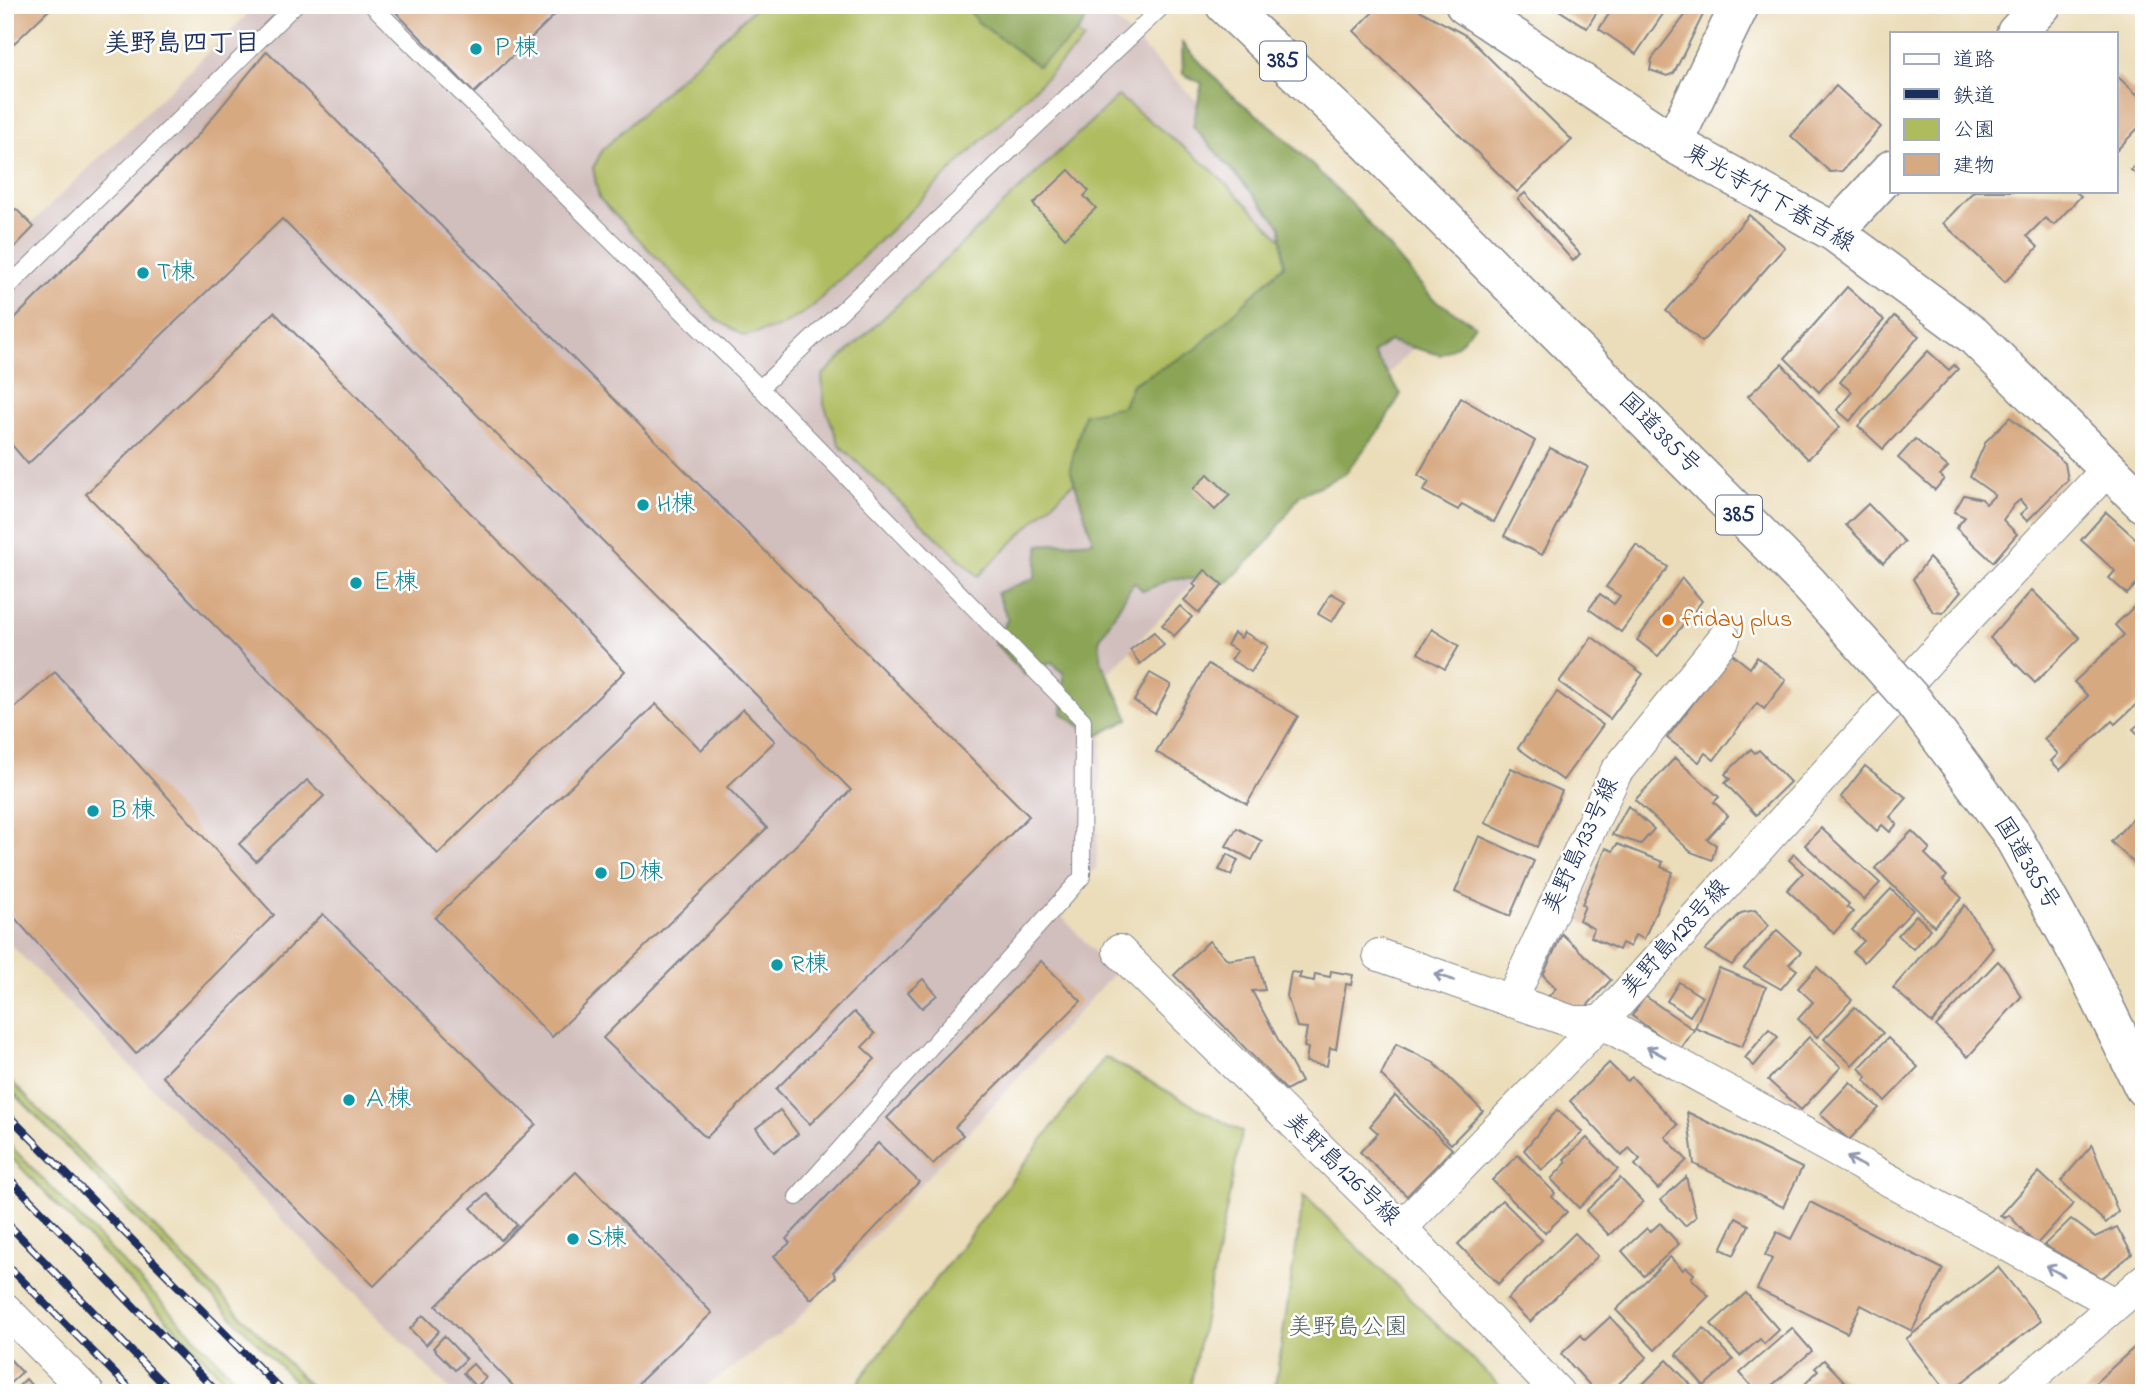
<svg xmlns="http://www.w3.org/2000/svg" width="2149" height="1398" viewBox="0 0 2149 1398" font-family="'Indie Flower','Klee One',sans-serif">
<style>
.industrial{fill:#d1bfbd}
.green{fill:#afbc5e;stroke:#65765e;stroke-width:2}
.forest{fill:#8ba455;stroke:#536a5a;stroke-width:2}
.building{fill:#d7a981}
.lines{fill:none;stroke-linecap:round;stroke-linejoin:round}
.lane-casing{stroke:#83868c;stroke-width:18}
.street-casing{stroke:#83868c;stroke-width:34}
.secondary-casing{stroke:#83868c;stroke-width:41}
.highway-casing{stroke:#83868c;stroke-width:41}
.lane{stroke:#fff;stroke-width:16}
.street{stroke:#fff;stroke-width:32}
.secondary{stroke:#fff;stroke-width:38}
.highway{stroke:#fff;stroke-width:38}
.rail-casing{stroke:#1b2f5e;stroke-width:8}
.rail{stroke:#fff;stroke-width:5;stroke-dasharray:16;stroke-linecap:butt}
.highway-bridge-casing{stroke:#83868c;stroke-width:41;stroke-linecap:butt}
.highway-bridge{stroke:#fff;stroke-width:38}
.oneway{stroke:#8d97ae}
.culture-dot{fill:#0f9aa8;stroke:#fff;stroke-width:2.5}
.food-dot{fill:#e8710a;stroke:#fff;stroke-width:2.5}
.labels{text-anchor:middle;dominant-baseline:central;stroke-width:5;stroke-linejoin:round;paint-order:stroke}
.shield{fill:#fff;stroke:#5f6d8e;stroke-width:2}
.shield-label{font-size:23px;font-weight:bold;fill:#1b2f5e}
.culture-label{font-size:24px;fill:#0d838f;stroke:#fff;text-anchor:start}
.street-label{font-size:24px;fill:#1b2f5e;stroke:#fff}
.food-label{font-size:24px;fill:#c56008;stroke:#fff;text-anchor:start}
.park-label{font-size:24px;fill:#4f605e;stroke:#fff}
.neighbourhood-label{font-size:26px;font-weight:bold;fill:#1b2f5e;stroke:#fff}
</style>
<rect width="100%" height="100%" fill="#fff"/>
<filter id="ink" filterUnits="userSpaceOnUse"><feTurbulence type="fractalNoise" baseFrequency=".0143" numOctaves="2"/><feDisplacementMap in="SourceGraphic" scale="14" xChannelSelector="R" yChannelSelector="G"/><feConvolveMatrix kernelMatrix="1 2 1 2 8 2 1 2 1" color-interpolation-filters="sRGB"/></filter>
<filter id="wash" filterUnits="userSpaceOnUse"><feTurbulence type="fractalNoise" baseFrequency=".00686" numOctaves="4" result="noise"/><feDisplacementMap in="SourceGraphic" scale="28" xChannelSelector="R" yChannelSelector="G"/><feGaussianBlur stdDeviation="1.57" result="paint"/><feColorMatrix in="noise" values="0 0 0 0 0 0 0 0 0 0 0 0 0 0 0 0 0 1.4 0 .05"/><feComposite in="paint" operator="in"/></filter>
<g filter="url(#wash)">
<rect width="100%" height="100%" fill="#ebddba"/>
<path class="industrial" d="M257,5H1100L1429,331L1105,677L1096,869L1054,908L1114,973L793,1324L697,1393H453L5,939V249Z"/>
<g class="green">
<path d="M758,5H1045L1084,40L811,308L782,326L744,336L716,319L599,198L593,168L603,149Z"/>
<path d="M1118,96L1210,168L1302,259L978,576L840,446L824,404L822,376Z"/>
<path d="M1105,1057L1242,1132L1189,1393H850Z"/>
<path d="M5,1075L317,1393H306L5,1084Z"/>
<path d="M5,1140L249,1393H237L5,1151Z"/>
<path d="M1304,1195L1507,1393H1274Z"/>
</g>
<g class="forest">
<path d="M965,5H1091C1087,31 1058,50 1038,66L978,22Z"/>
<path d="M1182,43L1229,93L1275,129L1351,203L1432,298L1475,325L1459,344L1440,355L1389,341L1373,353L1401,394L1380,429L1345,474L1300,495L1268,542L1228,582L1174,578L1143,591L1134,582L1099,640L1102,664L1129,719L1095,737L1062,713L1064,674L1052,662L1025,675L994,642L1008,619L997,593L1035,578L1039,545L1093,541L1070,468L1084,414L1123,406L1132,384L1195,350L1284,265L1281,226L1193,126L1202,83L1183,74Z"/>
</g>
<g id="blocks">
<g class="building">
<path d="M5,5H54L5,52Z"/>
<path d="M389,5H565L474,93Z"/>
<path d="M1380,5H1410L1467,36L1572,140L1517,192L1354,31Z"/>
<path d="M1551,5H1601L1587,28Z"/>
<path d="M1615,5H1669L1636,54L1599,29Z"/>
<path d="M1693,5H1708L1674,73L1667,76L1650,70L1652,59Z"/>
<path d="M267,51L1029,816L706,1138L603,1038L851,790L282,219L28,464L5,437V328L198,135Z"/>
<path d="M2116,75L2144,101V122L2116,151Z"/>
<path d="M1836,86L1881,127L1842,171L1830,172L1791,136Z"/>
<path d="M2144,153V180L2131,170Z"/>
<path d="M1069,170L1089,191L1084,196L1096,208L1065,238L1033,204Z"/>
<path d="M1974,191H2075L2081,196L2054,225L2045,218L2027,236L2038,247L2005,282L1943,223Z"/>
<path d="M1525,193L1580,254L1573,261L1518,199Z"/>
<path d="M16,209L34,227L5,257V221Z"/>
<path d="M1749,215L1785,247L1702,342L1666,311Z"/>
<path d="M1847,287L1884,320L1819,392L1785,358Z"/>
<path d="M274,312L625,671L438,854L86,494Z"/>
<path d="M1894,316L1919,336L1850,421L1837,410L1852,392L1840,382Z"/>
<path d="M1928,351L1949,370L1954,365L1958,369L1883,449L1858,426Z"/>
<path d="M1782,364L1840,427L1808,459L1748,396Z"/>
<path d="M1461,398L1535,441L1494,522L1462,504L1458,510L1423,491L1429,482L1418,475Z"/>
<path d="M2010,417L2065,463L2068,480L2027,521L2020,514L2027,508L2020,500L2014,505L2003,520L2017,534L1993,562L1956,528L1965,517L1954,512L1964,495L1982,499L1986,504L1995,495L1970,477L1986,441Z"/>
<path d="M1915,439L1948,467L1940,475L1944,479L1935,490L1898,458Z"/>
<path d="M1550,448L1588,467L1542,555L1504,536Z"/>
<path d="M1208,474L1230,495L1215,510L1193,489Z"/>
<path d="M1868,504L1905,542L1883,563L1846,525Z"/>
<path d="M2106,512L2144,546V576L2127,594L2109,578L2115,571L2081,540Z"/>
<path d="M1636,545L1668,567L1621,632L1589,609L1600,594L1614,604L1620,596L1606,587Z"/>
<path d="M1929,558L1961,592L1943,613L1933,612L1913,579Z"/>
<path d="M1205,570L1223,585L1199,613L1184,600L1196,587L1193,584Z"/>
<path d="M1682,578L1702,601L1658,656L1637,640Z"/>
<path d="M2032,590L2080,638L2035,683L1990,638Z"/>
<path d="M1331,593L1345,601L1332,622L1318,614Z"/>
<path d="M2144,597V697L2115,724L2112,721L2060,770L2051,761L2058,754L2044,739L2088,696L2074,682L2124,635L2115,625Z"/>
<path d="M1180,606L1192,617L1174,636L1162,625Z"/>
<path d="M1432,629L1459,646L1445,669L1418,653Z"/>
<path d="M1154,632L1164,645L1140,664L1130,650Z"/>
<path d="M1244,632L1268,646L1251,672L1231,660L1237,651L1227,645L1234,633L1241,638Z"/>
<path d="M1592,637L1643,674L1610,719L1559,682Z"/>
<path d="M1731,653L1750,668L1757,657L1786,680L1764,709L1757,703L1714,760L1705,753L1699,762L1667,738Z"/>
<path d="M1208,664L1298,716L1247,804L1156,752Z"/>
<path d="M55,672L274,915L136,1054L5,907V716Z"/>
<path d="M1150,673L1171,685L1155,714L1134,701Z"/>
<path d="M1557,692L1603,725L1563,780L1518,748Z"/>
<path d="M656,704L701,750L743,709L775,741L727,787L767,828L552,1037L435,918Z"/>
<path d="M2144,720V740L2133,729Z"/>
<path d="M1751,749L1755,753L1759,750L1790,782L1756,815L1725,783L1730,779L1725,774Z"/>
<path d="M1675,758L1719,797L1714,802L1728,816L1707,839L1716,845L1712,860L1691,852L1635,800Z"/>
<path d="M1865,766L1907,798L1890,817L1897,824L1890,832L1882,825L1877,831L1841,797Z"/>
<path d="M1511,768L1562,791L1537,847L1485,823Z"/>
<path d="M307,780L324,796L256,861L239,844Z"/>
<path d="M1628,806L1654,829L1641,844L1612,835Z"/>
<path d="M2144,806V872L2111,842Z"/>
<path d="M1237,828L1262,841L1252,860L1226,846Z"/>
<path d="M1821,828L1880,883L1864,900L1805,845Z"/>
<path d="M1912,831L1930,849L1925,854L1947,876L1943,880L1962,898L1934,926L1875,868Z"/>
<path d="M1479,836L1534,861L1510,916L1455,892Z"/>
<path d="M1617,844L1663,862L1661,867L1673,872L1644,939L1635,935L1630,947L1622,943L1619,950L1591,937L1594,929L1579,920L1585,906L1582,904L1606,848L1613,851Z"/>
<path d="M1227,854L1238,860L1231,875L1219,870Z"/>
<path d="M1794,854L1849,904L1847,907L1853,912L1834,933L1787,890L1803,873L1789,860Z"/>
<path d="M1891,889L1913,910L1864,962L1853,952L1864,941L1852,930Z"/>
<path d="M1965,905L1993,948L1932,1023L1893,988Z"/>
<path d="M1755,910L1769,925L1732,965L1705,950L1741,913Z"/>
<path d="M323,914L536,1124L374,1286L162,1076Z"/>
<path d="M1916,915L1930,929L1913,949L1898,935Z"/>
<path d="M1777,930L1801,952L1789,964L1797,970L1781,989L1744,968Z"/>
<path d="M1562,934L1611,980L1582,1011L1571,1014L1544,1001L1556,988L1543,975Z"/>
<path d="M1209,941L1228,960L1256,956L1265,990L1252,991L1301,1082L1286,1090L1174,975Z"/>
<path d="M1041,961L1081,1001L955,1127L963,1135L933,1164L887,1118Z"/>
<path d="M1998,961L2007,971L2021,997L1968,1057L1936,1026Z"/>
<path d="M1817,967L1852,1000L1817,1037L1798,1019L1813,1002L1798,988Z"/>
<path d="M1719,968L1766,987L1742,1047L1695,1028Z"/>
<path d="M1331,971L1353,975L1351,985L1346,984L1336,1049L1330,1048L1327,1066L1306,1062L1308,1048L1304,1047L1307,1028L1297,1027L1287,996L1291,972L1301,973L1299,978L1314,981L1315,974L1330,977Z"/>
<path d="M923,979L937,995L922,1008L908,992Z"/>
<path d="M1679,982L1702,997L1690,1016L1667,1001Z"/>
<path d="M1645,996L1694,1030L1680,1050L1632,1016Z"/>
<path d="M1855,1007L1883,1033L1852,1065L1824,1039Z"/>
<path d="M854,1012L875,1034L862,1047L875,1059L810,1124L776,1089Z"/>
<path d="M1769,1029L1778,1037L1754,1066L1745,1058Z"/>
<path d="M1809,1037L1841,1067L1801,1110L1768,1080Z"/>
<path d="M1888,1038L1918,1067L1885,1101L1864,1080L1867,1077L1859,1068Z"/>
<path d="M1396,1044L1433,1062L1483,1111L1451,1144L1381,1075Z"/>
<path d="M1609,1063L1627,1081L1632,1077L1678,1125L1665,1137L1687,1160L1658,1189L1635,1165L1640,1159L1629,1148L1622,1156L1570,1101Z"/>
<path d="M1850,1082L1879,1108L1849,1140L1820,1114Z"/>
<path d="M1395,1096L1452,1149L1407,1196L1360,1152L1378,1133L1370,1126Z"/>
<path d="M780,1110L798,1134L774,1152L756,1128Z"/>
<path d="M1557,1110L1583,1132L1542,1170L1524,1150Z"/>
<path d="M1687,1112L1802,1168L1783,1207L1694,1164Z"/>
<path d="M1587,1138L1618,1169L1579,1208L1551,1179L1567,1162L1564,1159Z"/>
<path d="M878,1143L919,1182L833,1272L836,1277L811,1299L774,1256L790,1243L786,1239Z"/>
<path d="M2092,1145L2118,1212L2106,1223L2061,1181Z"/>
<path d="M1518,1155L1555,1193L1552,1197L1567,1212L1545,1233L1492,1180Z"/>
<path d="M576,1172L712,1313L628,1393H520L436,1306Z"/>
<path d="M2039,1172L2073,1204L2036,1245L2009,1215L2005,1218L2000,1216Z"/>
<path d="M1686,1177L1696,1217L1685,1226L1661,1200Z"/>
<path d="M1620,1178L1643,1202L1609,1235L1586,1211Z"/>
<path d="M487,1194L517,1225L501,1240L471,1208Z"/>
<path d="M1502,1200L1542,1240L1498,1284L1458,1244Z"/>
<path d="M1810,1202L1943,1269L1912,1331L1861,1305L1847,1333L1757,1289L1772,1259L1765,1255L1777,1232L1791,1239Z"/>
<path d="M1736,1218L1749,1225L1734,1255L1721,1249Z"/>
<path d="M2071,1219L2095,1237L2117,1227L2132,1254L2102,1278L2044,1245Z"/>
<path d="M1660,1223L1679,1244L1644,1276L1622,1251L1647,1228L1650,1232Z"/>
<path d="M1575,1233L1598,1256L1530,1322L1507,1299Z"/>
<path d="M1670,1257L1683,1270L1686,1267L1694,1274L1691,1278L1709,1296L1655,1350L1616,1310Z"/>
<path d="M1998,1267L2041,1321L1948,1393L1906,1339Z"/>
<path d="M1746,1293L1779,1330L1764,1344L1760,1339L1740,1356L1711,1324Z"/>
<path d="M423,1315L439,1331L426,1345L410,1329Z"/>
<path d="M1610,1317L1647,1357L1609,1393H1597L1561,1354L1581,1335L1585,1340Z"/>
<path d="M1704,1328L1733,1360L1704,1386L1676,1354Z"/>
<path d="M1792,1328L1812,1351L1763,1393H1750L1748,1391L1752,1387L1740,1373Z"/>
<path d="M444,1336L466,1359L455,1370L433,1348Z"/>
<path d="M2136,1346L2144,1355V1393H2084Z"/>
<path d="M5,1354L22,1372L5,1388Z"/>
<path d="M1667,1360L1696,1390L1693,1393H1634Z"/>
<path d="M1824,1360L1846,1383L1835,1393H1796L1818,1371L1815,1368Z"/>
<path d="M473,1364L486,1378L476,1387L463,1373Z"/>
<path d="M26,1379L38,1393H12Z"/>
</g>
</g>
</g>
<g filter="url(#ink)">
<use href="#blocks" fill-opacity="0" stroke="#83868c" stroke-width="2"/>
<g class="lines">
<g class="lane-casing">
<g id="lane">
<path d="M372,5L760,388L1164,5"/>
<path d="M5,290L295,5"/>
<path d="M760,388L1083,720L1082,877L797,1197"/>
</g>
</g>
<g class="street-casing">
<g id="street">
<path d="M1119,951L1401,1228L1558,1393"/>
<path d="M1379,955L1573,1022H1601L2115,1304"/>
<path d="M1511,1001L1616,772L1724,638"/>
<path d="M1401,1228L1601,1022L1943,644L2108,469"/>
<path d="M5,1309L88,1393"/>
<path d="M2013,1393L2144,1280"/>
</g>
</g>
<g class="secondary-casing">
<g id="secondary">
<path d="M1465,5L1673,143L1834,232L1973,335L2144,504"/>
<path d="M2016,33L2042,5"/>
<path d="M1673,143L1740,5"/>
<path d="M1834,232L1892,169"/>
</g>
</g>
<g class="highway-casing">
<g id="highway">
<path d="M1225,5L1342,116"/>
<path d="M2081,959L2144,1088"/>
</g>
</g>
<use href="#lane" class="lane"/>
<use href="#street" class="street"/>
<use href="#secondary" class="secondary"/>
<use href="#highway" class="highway"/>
<g class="rail-casing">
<g id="rail">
<path d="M5,1112L284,1393"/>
<path d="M5,1174L218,1393"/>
<path d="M5,1221L172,1393"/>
<path d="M5,1263L134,1393"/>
</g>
</g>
<use href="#rail" class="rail"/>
<g class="highway-bridge-casing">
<path id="highway-bridge" d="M1342,116L1809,584L1913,701L2011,833L2081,959"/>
</g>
<use href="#highway-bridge" class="highway-bridge"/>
</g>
<defs><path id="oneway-shaft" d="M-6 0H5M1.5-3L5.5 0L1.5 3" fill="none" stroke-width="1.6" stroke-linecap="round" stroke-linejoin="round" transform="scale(1.75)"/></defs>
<g class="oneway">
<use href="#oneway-shaft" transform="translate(1444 977) rotate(-161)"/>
<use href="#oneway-shaft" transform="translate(1656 1052) rotate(-151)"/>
<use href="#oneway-shaft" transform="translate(1856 1162) rotate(-151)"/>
<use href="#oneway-shaft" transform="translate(2055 1271) rotate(-151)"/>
</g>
</g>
<g class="culture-dot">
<circle cx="476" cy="49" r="7"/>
<circle cx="143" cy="273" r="7"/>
<circle cx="643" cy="505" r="7"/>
<circle cx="356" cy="583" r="7"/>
<circle cx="93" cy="811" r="7"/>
<circle cx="601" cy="873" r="7"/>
<circle cx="777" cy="965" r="7"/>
<circle cx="349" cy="1100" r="7"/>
<circle cx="573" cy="1239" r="7"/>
</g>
<circle class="food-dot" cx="1668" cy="620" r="7"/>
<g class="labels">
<g class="shield">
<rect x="1260" y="41.5" width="46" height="39" rx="5"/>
<rect x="1716" y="495.5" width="46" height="39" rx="5"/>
</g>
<g class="shield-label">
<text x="1283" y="61">385</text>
<text x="1739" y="515">385</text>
</g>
<g class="culture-label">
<text x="490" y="49">Ｐ棟</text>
<text x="157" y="273">T棟</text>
<text x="657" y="505">H棟</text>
<text x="370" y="583">Ｅ棟</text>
<text x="107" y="811">Ｂ棟</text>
<text x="615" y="873">Ｄ棟</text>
<text x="791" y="965">R棟</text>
<text x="363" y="1100">Ａ棟</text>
<text x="587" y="1239">S棟</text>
</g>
<g class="street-label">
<text transform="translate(1769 199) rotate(30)">東光寺竹下春吉線</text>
<text transform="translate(1659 434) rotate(45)">国道385号</text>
<text transform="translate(1582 846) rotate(-65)">美野島133号線</text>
<text transform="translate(2026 864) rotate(59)">国道385号</text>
<text transform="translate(1676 939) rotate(-48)">美野島128号線</text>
<text transform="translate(1341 1170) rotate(44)">美野島126号線</text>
</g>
<g class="food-label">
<text x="1682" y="620">friday plus</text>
</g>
<g class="park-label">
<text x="1348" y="1328">美野島公園</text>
</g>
<g class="neighbourhood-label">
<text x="182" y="45">美野島四丁目</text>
</g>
</g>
<rect width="2149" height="1398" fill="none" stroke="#fff" stroke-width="28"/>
<rect x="1890" y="32" width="228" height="161" fill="#ffffff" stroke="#a4acbf" stroke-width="2"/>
<rect x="1904" y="54" width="35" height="10" fill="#ffffff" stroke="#a4acbf" stroke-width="2"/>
<text x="1953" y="66" font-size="21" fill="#1b2f5e">道路</text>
<rect x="1904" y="89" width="35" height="10" fill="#1b2f5e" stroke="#a4acbf" stroke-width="2"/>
<text x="1953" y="102" font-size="21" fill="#1b2f5e">鉄道</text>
<rect x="1904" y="119" width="35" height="21" fill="#afbc5e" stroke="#a4acbf" stroke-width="2"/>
<text x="1953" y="136" font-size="21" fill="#1b2f5e">公園</text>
<rect x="1904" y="154" width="35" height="21" fill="#d7a981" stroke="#a4acbf" stroke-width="2"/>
<text x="1953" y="172" font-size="21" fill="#1b2f5e">建物</text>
</svg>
